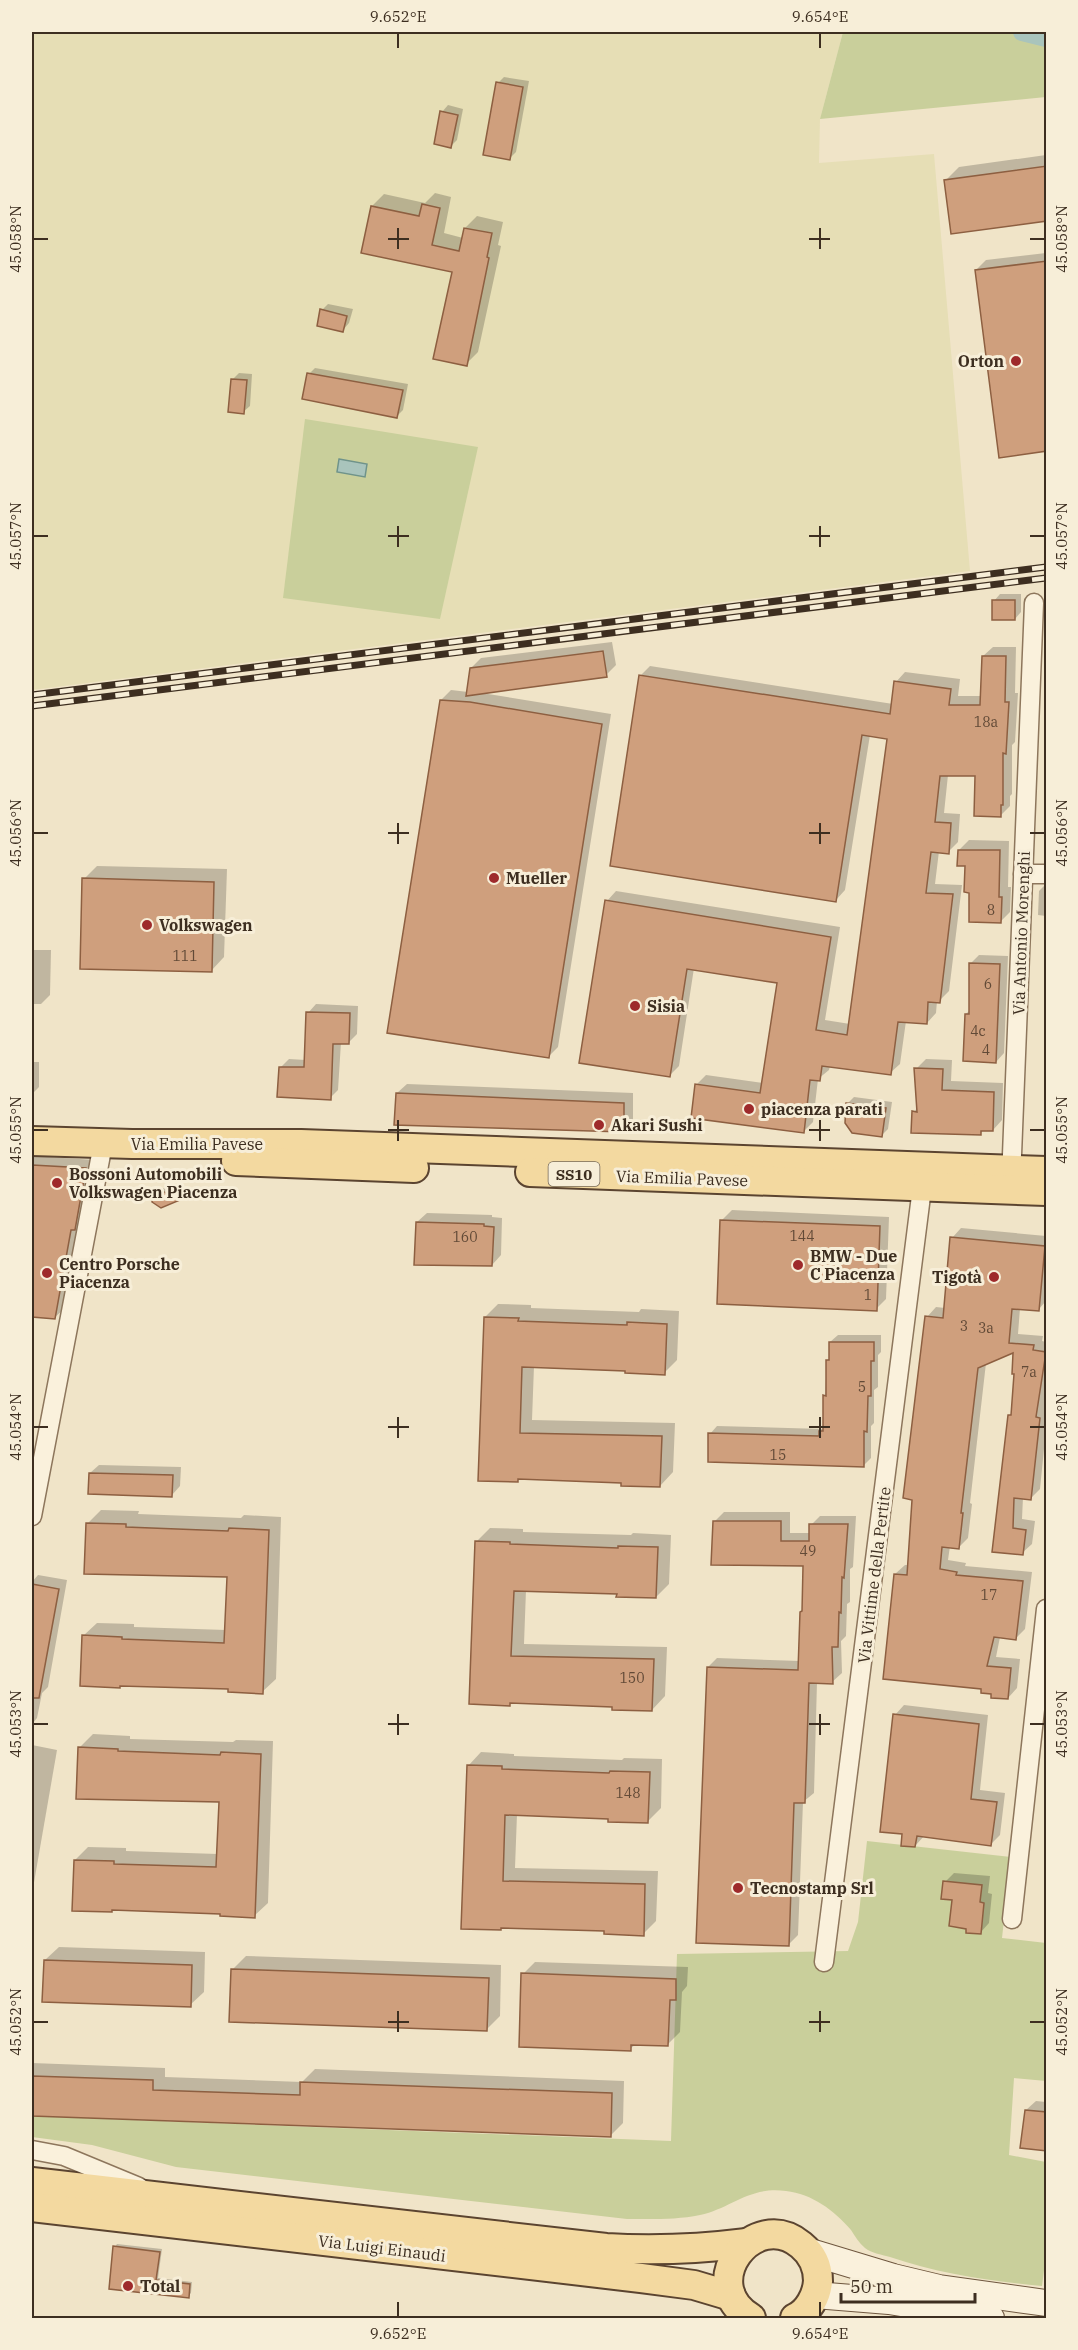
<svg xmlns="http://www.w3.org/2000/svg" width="1078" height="2350" viewBox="0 0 1078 2350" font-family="'IBM Plex Serif',serif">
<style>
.farmland{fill:#e6deb5}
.green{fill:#c9cf9b}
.water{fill:#a9c4bc;stroke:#6f938a;stroke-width:1.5}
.shadow{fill:#0003}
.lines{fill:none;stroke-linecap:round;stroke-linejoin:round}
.canal{stroke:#a9c4bc;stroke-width:18}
.building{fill:#cf9f7d;stroke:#8d5f41;stroke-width:1.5}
.minor-casing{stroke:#8d765c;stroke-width:21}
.secondary-casing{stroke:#6f573f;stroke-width:28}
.primary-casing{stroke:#5b4430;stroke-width:32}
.minor{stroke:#faf1dc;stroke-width:18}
.secondary{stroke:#faf1dc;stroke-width:26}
.primary{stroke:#f3d9a0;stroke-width:28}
.rail-casing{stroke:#3d2e20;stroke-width:7}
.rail{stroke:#f7eed8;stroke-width:4.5;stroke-dasharray:14;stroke-linecap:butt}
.ticks{fill:none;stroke:#3d2e20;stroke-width:2}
.poi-dot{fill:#9e2a2b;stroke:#f7eed8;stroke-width:2}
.labels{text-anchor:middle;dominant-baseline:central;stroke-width:6;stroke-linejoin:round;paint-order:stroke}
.number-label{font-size:14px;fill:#624a37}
.shield{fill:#f7eed8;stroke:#756857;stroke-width:1.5}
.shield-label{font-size:15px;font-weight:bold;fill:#3d2e20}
.poi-label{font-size:16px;font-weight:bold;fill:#3d2e20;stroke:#f7eed8;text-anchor:start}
.street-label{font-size:16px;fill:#3d2e20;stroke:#f7eed8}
.neatline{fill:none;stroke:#3d2e20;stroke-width:2}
.ticks-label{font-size:15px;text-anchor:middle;fill:#3d2e20}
</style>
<rect width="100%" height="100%" fill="#f0e4c8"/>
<path class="farmland" d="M32,32H843L820,119L819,163L934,154L970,571L32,690Z"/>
<g class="green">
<path d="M843,32H1046V97L820,119Z"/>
<path d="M305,419L478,447L440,619L283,598Z"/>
<path d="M867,1841L1011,1857L1002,1938L1046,1943V2081L1014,2078L1009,2155L1046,2162V2255L1042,2286C990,2281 940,2274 890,2257C883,2255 871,2253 865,2248C859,2243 855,2236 851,2230C834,2210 812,2194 786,2191C749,2186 732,2208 700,2215C676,2220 651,2219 627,2219L176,2167L92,2145L32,2137V2116L671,2141L677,1954L848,1951L858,1922Z"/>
</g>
<path class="water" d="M339,459L367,464L365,477L337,472Z"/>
<g class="shadow">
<path d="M504,77L529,81L516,152L509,159L498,83Z"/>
<path d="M448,105L463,109L457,140L451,146L442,112Z"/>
<path d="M1046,155V219L946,180L959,167Z"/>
<path d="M435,193L451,197L444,233L463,238L465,228L477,216L503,222L498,245L501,246L478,352L466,364L453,271L372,206L384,194L425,203Z"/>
<path d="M1046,253V450L976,270L986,260Z"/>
<path d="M328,304L353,309L349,323L343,330L322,310Z"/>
<path d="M315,368L408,384L403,410L397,416L309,374Z"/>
<path d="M239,373L252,374L250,406L243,412L232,380Z"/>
<path d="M1000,594H1021V612L1015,619L994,601Z"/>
<path d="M612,642L616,665L606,675L482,693L611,714L558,1047L548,1057L441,700L451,690L468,692L471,668L481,658Z"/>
<path d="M993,647H1016L1015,693H1018L1015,742L1012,745V794L1010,796V806L1000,816L976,775H948L944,813L960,814L958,842L948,852L939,851L935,884L962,885L949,991L939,1001H937L936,1013L927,1023L906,1021L900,1064L890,1073L830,1066L829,1070L818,1079L813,1122L803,1132L696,1085L706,1075L763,1083L779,982L694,968L679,1066L669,1076L607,901L616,891L840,927L825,1020L850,1024L888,737L870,735L845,890L836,900L641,675L650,666L893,704L896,682L905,672L960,679L958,696H982L983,656Z"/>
<path d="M969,840L1009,841L1008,887H1011L1010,912L1001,921L970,891L967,864L959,850Z"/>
<path d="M97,866L227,869L224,957L211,971L84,879Z"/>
<path d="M1046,884V916L1038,915L1039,891Z"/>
<path d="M1046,925V959H1045Z"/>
<path d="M32,950H51L50,995L41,1004H32Z"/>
<path d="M979,955L1008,956L1004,1053L996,1062L966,1014L970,1010V964Z"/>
<path d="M316,1004L358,1006L357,1034L348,1043L341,1042L338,1090L330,1098L281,1067L289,1059L306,1060L308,1013Z"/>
<path d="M1046,1047V1112H1044Z"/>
<path d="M32,1052V1062H39V1087L32,1094Z"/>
<path d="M926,1059L952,1060L951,1081L1003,1083L1002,1120L993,1130L984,1129L980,1134L914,1112L918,1107L916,1069Z"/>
<path d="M407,1084L633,1093V1120L623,1130L397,1093Z"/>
<path d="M854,1097L892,1102L888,1129L882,1135L848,1103Z"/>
<path d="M32,1156L95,1160L64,1309L54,1318L32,1316Z"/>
<path d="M164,1188L181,1197L161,1206L157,1192Z"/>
<path d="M732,1210L889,1217L886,1299L876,1309L722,1220Z"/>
<path d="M427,1213L492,1215V1217L502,1218L501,1255L492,1265L417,1222Z"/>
<path d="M961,1228L1046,1236V1301L1038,1310L1020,1308L1018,1334L1043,1336L1042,1341L1046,1342V1429L1040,1489L1031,1498L1023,1497L1022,1519L1035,1521L1032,1544L1022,1553L994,1550L1010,1415L1012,1413L1015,1351L986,1363L970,1503L972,1504L968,1538L959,1547L950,1546L948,1560L966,1563L965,1566L1032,1572L1025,1629L1016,1638L1000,1637L996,1657L1020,1659L1017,1688L1008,1698L983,1687L895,1574L905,1565H909L927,1317L936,1307L945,1308L952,1238Z"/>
<path d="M498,1304L531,1305V1308L639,1312L641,1309L679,1311L677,1360L664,1373L626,1369L534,1366L532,1420L675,1423L673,1472L660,1486L622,1481L520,1478L517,1480L485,1317Z"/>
<path d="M838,1335H881V1352L878,1355V1387L874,1390V1423L871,1426V1458L864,1465L710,1434L717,1426L823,1429L827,1361L830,1358V1342Z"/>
<path d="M99,1465L181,1467L180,1486L172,1495L90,1473Z"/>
<path d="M101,1510L139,1511L138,1514L241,1518L244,1515L281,1517L276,1679L262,1692L83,1636L97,1623L134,1624V1627L226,1630L228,1576L87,1524Z"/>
<path d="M724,1512H790V1533H811V1525L820,1516H856L853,1567L850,1569V1602L847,1604L846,1636L841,1641L842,1673L832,1682H817L814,1793L803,1802L798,1935L788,1945L708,1667L717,1658L800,1661L805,1564L715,1521Z"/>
<path d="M490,1528L523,1529V1532L631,1535L633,1533L671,1535L669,1584L656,1597L618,1593L526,1590L524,1644L667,1647L665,1696L652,1710L614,1705L512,1702L509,1704L477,1541Z"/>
<path d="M38,1575L67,1580L48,1687L42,1693L37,1718L32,1724V1582Z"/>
<path d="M904,1705L988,1715L980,1790L1005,1793L1000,1835L991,1844L925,1835L915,1846L904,1833L895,1715Z"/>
<path d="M93,1734L130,1736V1739L233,1742L236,1740L273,1741L268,1903L254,1916L221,1912L75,1860L88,1847L126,1848V1851L218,1854L220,1800L79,1748Z"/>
<path d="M32,1745L57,1750L32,1894Z"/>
<path d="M481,1752L514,1754V1756L622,1760L624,1758L662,1759L661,1808L647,1822L609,1817L517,1814L515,1868L658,1871L656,1921L643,1934L605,1930L503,1926L500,1929L468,1766Z"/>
<path d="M954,1873L990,1876L988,1893L992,1894L989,1923L980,1933L954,1898L945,1882Z"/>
<path d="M1046,1886V1909H1044Z"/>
<path d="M59,1947L205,1952L204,1992L190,2005L45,1960Z"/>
<path d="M246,1956L501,1965L500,2016L486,2030L233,1969Z"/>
<path d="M535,1962L688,1967L687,1986L682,1992L680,2032L668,2044L637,2043L630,2049L523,1974Z"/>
<path d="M32,2063L165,2068V2077L302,2082L315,2069L624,2081L623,2123L610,2136L32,2115Z"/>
<path d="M1036,2101L1046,2102V2150L1026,2110Z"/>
<path d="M117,2244L162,2249L158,2278L192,2282L191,2293L188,2296L110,2288L115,2247Z"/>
</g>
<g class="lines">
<path class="canal" d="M1022,32L1046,38"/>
</g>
<g class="building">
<path d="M496,82L523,87L510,160L483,155Z"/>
<path d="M440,111L458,115L451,148L434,144Z"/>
<path d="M1047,166V221L951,234L944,180Z"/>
<path d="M422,204L440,208L432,245L459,251L464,228L492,233L487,257L489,258L467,366L433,359L452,272L361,253L371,206L419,216Z"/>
<path d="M1047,261V451L999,458L975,270Z"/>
<path d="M320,309L347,316L343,332L317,326Z"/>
<path d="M307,373L403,390L397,418L302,399Z"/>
<path d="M231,379L247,380L244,414L228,412Z"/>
<rect x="992" y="600" width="23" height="20"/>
<path d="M603,651L607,677L466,696L470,668Z"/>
<path d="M982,656H1006L1005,702H1009L1006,754L1003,753V805H1001V817L974,816L975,776H940L935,822L951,823L949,854L931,852L926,893L953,894L940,1003L928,1002L927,1024L898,1022L891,1075L822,1066L820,1081L810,1080L804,1133L691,1118L695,1084L760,1093L777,983L687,969L670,1077L579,1063L605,900L831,937L816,1030L847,1035L887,739L862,735L836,902L610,866L639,675L890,714L894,681L951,689L949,705H980Z"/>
<path d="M440,700L470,702L602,724L549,1058L387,1033Z"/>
<path d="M958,850H1000L999,897H1002L1001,923L969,922V893L964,892L965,866H957Z"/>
<path d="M82,878L214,882L212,972L80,969Z"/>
<path d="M969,963L1000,964L996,1063L963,1061L965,1014H969Z"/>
<path d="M306,1012L350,1013L349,1044H333L331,1100L277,1097L279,1067H304Z"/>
<path d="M914,1068L943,1069L942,1090L994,1092L993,1131H981V1135L911,1133L912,1111L917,1112Z"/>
<path d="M396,1093L624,1103V1132L394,1125Z"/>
<path d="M846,1103L886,1108L882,1137L852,1133L845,1123Z"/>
<path d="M32,1165L86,1168L75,1230H71L55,1319L32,1317Z"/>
<path d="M160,1190L180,1200L161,1208L152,1202L153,1195Z"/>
<path d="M720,1220L880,1226L877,1311L717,1304Z"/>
<path d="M416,1222L484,1224V1226L494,1227L492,1266L414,1265Z"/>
<path d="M950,1237L1045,1246L1039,1311L1012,1309L1009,1343L1034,1345L1033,1350L1046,1352L1036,1417L1040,1418L1031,1500L1014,1498L1013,1528L1026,1530L1023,1555L992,1552L1008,1415H1011L1014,1374H1012L1013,1353L978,1368L961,1513H963L959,1549L942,1547L940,1569L957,1572L956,1575L1023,1581L1016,1640L994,1637L987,1666L1011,1668L1008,1699L991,1698V1694L981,1693V1689L883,1679L894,1574L907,1575L912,1500L903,1498L925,1316L943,1318Z"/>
<path d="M484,1317L519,1318L518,1321L627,1325V1322L667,1324L665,1375L625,1373V1371L522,1367L520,1433L662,1436L660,1487L621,1486V1483L518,1479V1482L478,1481Z"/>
<path d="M829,1342H874V1361H871V1396H868L867,1432L864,1431V1467L708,1462V1433L819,1436V1431H823V1395L826,1396V1360H829Z"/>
<path d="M89,1473L173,1475L172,1497L88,1494Z"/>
<path d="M713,1521H781V1541H809V1524H848L844,1578L842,1577L841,1613L839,1612L838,1647H832L833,1684L809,1683L805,1803H794L789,1946L696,1943L707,1667L798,1670L800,1612L802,1611L803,1566L711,1565Z"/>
<path d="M86,1523L126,1524V1527L228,1531L229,1528L269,1530L263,1694L228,1692V1689L120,1686V1688L80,1686L82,1635L122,1637V1639L224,1643L227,1577L84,1574Z"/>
<path d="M475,1541L510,1542V1544L618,1548V1546L658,1547L656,1598L616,1597L617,1594L514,1591L511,1656L654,1659L652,1711L612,1710V1707L510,1703V1706L469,1704Z"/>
<path d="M32,1584L59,1589L39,1698H32Z"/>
<path d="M893,1714L979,1724L971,1799L997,1802L991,1846L917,1836L915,1847L901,1846L902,1834L880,1832Z"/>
<path d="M78,1747L118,1749V1751L220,1755L221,1752L261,1754L255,1918L220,1916V1914L112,1910V1912L72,1911L74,1860L114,1861V1864L216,1867L219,1802L76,1799Z"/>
<path d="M467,1765L502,1766V1769L609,1773L610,1771L650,1772L648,1823L608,1822V1819L505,1815L503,1881L645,1884L644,1936L604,1934V1931L501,1928V1930L461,1929Z"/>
<path d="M943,1881L982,1885L980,1902L984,1903L981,1934L966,1933V1929L949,1926L952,1900L941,1899Z"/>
<path d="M44,1960L192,1965L191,2007L42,2002Z"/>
<path d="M231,1969L489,1978L487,2031L229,2022Z"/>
<path d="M521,1973L676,1979V2000H670L668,2046L631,2045V2051L519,2047Z"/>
<path d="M32,2076L153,2080V2090L300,2095V2082L612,2093L611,2137L32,2116Z"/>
<path d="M1025,2110L1047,2112V2151L1020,2148Z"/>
<path d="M113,2246L160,2252L156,2280L190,2284L189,2298L109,2289Z"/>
</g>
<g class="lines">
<g class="minor-casing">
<g id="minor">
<path d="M1023,874H1046"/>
<path d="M1011,1180L1034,603"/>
<path d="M32,1516L103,1144"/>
<path d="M1012,1919L1046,1609"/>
<path d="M824,1962L922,1188"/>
<path d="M32,2150L64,2156L139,2187"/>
</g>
</g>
<g class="secondary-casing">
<g id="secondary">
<path d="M807,2251L893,2277L939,2288L1046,2303"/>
<path d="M815,2295L889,2301L991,2318"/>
</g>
</g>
<g class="primary-casing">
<g id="primary">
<path d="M32,1141L132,1144H301L1046,1171"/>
<path d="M236,1161L414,1168"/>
<path d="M530,1172L1046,1191"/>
<path d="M32,2182L606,2248C654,2251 699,2249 747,2243"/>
<path d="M32,2207L641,2278L694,2285L731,2296"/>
<path d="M751,2318C695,2284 754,2206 801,2245C812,2254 818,2266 818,2281C817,2296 808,2312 795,2318"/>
</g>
</g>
<use href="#minor" class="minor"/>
<use href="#secondary" class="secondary"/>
<use href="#primary" class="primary"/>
<g class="rail-casing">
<g id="rail">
<path d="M32,695L1046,567"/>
<path d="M32,706L1046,578"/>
</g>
</g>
<use href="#rail" class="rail"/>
</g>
<path class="ticks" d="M398,33V48M820,33V48M398,228V249M820,228V249M33,239H48M388,239H409M809,239H830M1030,239H1045M398,526V547M820,526V547M33,536H48M388,536H409M809,536H830M1030,536H1045M398,823V844M820,823V844M33,833H48M388,833H409M809,833H830M1030,833H1045M398,1120V1141M820,1120V1141M33,1130H48M388,1130H409M809,1130H830M1030,1130H1045M398,1417V1438M820,1417V1438M33,1427H48M388,1427H409M809,1427H830M1030,1427H1045M398,1714V1735M820,1714V1735M33,1724H48M388,1724H409M809,1724H830M1030,1724H1045M398,2011V2032M820,2011V2032M33,2022H48M388,2022H409M809,2022H830M1030,2022H1045M398,2302V2317M820,2302V2317"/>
<g class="poi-dot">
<circle cx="1016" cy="361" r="6"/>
<circle cx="494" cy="878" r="6"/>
<circle cx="147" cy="925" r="6"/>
<circle cx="635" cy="1006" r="6"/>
<circle cx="749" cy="1109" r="6"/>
<circle cx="599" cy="1125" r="6"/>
<circle cx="57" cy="1183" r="6"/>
<circle cx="798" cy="1265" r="6"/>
<circle cx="47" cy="1273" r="6"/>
<circle cx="994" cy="1277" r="6"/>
<circle cx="738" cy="1888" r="6"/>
<circle cx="128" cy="2286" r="6"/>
</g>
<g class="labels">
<g class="number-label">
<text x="986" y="722">18a</text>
<text x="991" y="910">8</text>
<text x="185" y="956">111</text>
<text x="988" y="984">6</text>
<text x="978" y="1031">4c</text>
<text x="986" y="1050">4</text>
<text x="802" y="1236">144</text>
<text x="465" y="1237">160</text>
<text x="868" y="1295">1</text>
<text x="964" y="1326">3</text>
<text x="986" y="1328">3a</text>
<text x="1029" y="1372">7a</text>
<text x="862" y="1387">5</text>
<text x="778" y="1455">15</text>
<text x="808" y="1551">49</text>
<text x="989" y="1595">17</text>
<text x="632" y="1678">150</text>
<text x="628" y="1793">148</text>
</g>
<rect class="shield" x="548.5" y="1162" width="51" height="24" rx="4.5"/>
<g class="shield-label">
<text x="574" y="1174">SS10</text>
</g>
<g class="poi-label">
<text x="1004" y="361" text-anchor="end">Orton</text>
<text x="506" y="878">Mueller</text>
<text x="159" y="925">Volkswagen</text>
<text x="647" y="1006">Sisia</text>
<text x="761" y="1109">piacenza parati</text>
<text x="611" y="1125">Akari Sushi</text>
<text x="69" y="1174">Bossoni Automobili<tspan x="69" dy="18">Volkswagen Piacenza</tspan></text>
<text x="810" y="1256">BMW - Due<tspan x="810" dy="18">C Piacenza</tspan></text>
<text x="59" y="1264">Centro Porsche<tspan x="59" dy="18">Piacenza</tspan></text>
<text x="982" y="1277" text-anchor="end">Tigotà</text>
<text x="750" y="1888">Tecnostamp Srl</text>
<text x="140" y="2286">Total</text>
</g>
<g class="street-label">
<text transform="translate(1021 933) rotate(-88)">Via Antonio Morenghi</text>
<text x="197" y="1144">Via Emilia Pavese</text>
<text transform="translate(682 1178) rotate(2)">Via Emilia Pavese</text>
<text transform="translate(874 1575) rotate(-83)">Via Vittime della Pertite</text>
<text transform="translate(382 2248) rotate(7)">Via Luigi Einaudi</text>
</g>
</g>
<rect width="1078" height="2350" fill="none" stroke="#f7eed8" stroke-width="66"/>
<path d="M841 2293v9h134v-9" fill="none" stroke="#3d2e20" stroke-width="3"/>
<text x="850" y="2293" font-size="18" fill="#3d2e20" stroke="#f7eed8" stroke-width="4.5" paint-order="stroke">50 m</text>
<rect x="33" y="33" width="1012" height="2284" class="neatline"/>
<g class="ticks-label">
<text x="398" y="22">9.652°E</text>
<text x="820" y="22">9.654°E</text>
<text transform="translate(16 239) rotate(-90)" y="5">45.058°N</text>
<text transform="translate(1062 239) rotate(-90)" y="5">45.058°N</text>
<text transform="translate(16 536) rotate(-90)" y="5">45.057°N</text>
<text transform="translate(1062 536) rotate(-90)" y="5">45.057°N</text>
<text transform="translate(16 833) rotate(-90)" y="5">45.056°N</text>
<text transform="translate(1062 833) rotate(-90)" y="5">45.056°N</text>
<text transform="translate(16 1130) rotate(-90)" y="5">45.055°N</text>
<text transform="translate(1062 1130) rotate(-90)" y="5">45.055°N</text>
<text transform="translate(16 1427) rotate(-90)" y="5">45.054°N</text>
<text transform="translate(1062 1427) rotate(-90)" y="5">45.054°N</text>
<text transform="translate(16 1724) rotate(-90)" y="5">45.053°N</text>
<text transform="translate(1062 1724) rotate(-90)" y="5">45.053°N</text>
<text transform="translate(16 2022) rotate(-90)" y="5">45.052°N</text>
<text transform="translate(1062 2022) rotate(-90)" y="5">45.052°N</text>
<text x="398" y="2339">9.652°E</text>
<text x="820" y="2339">9.654°E</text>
</g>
</svg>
